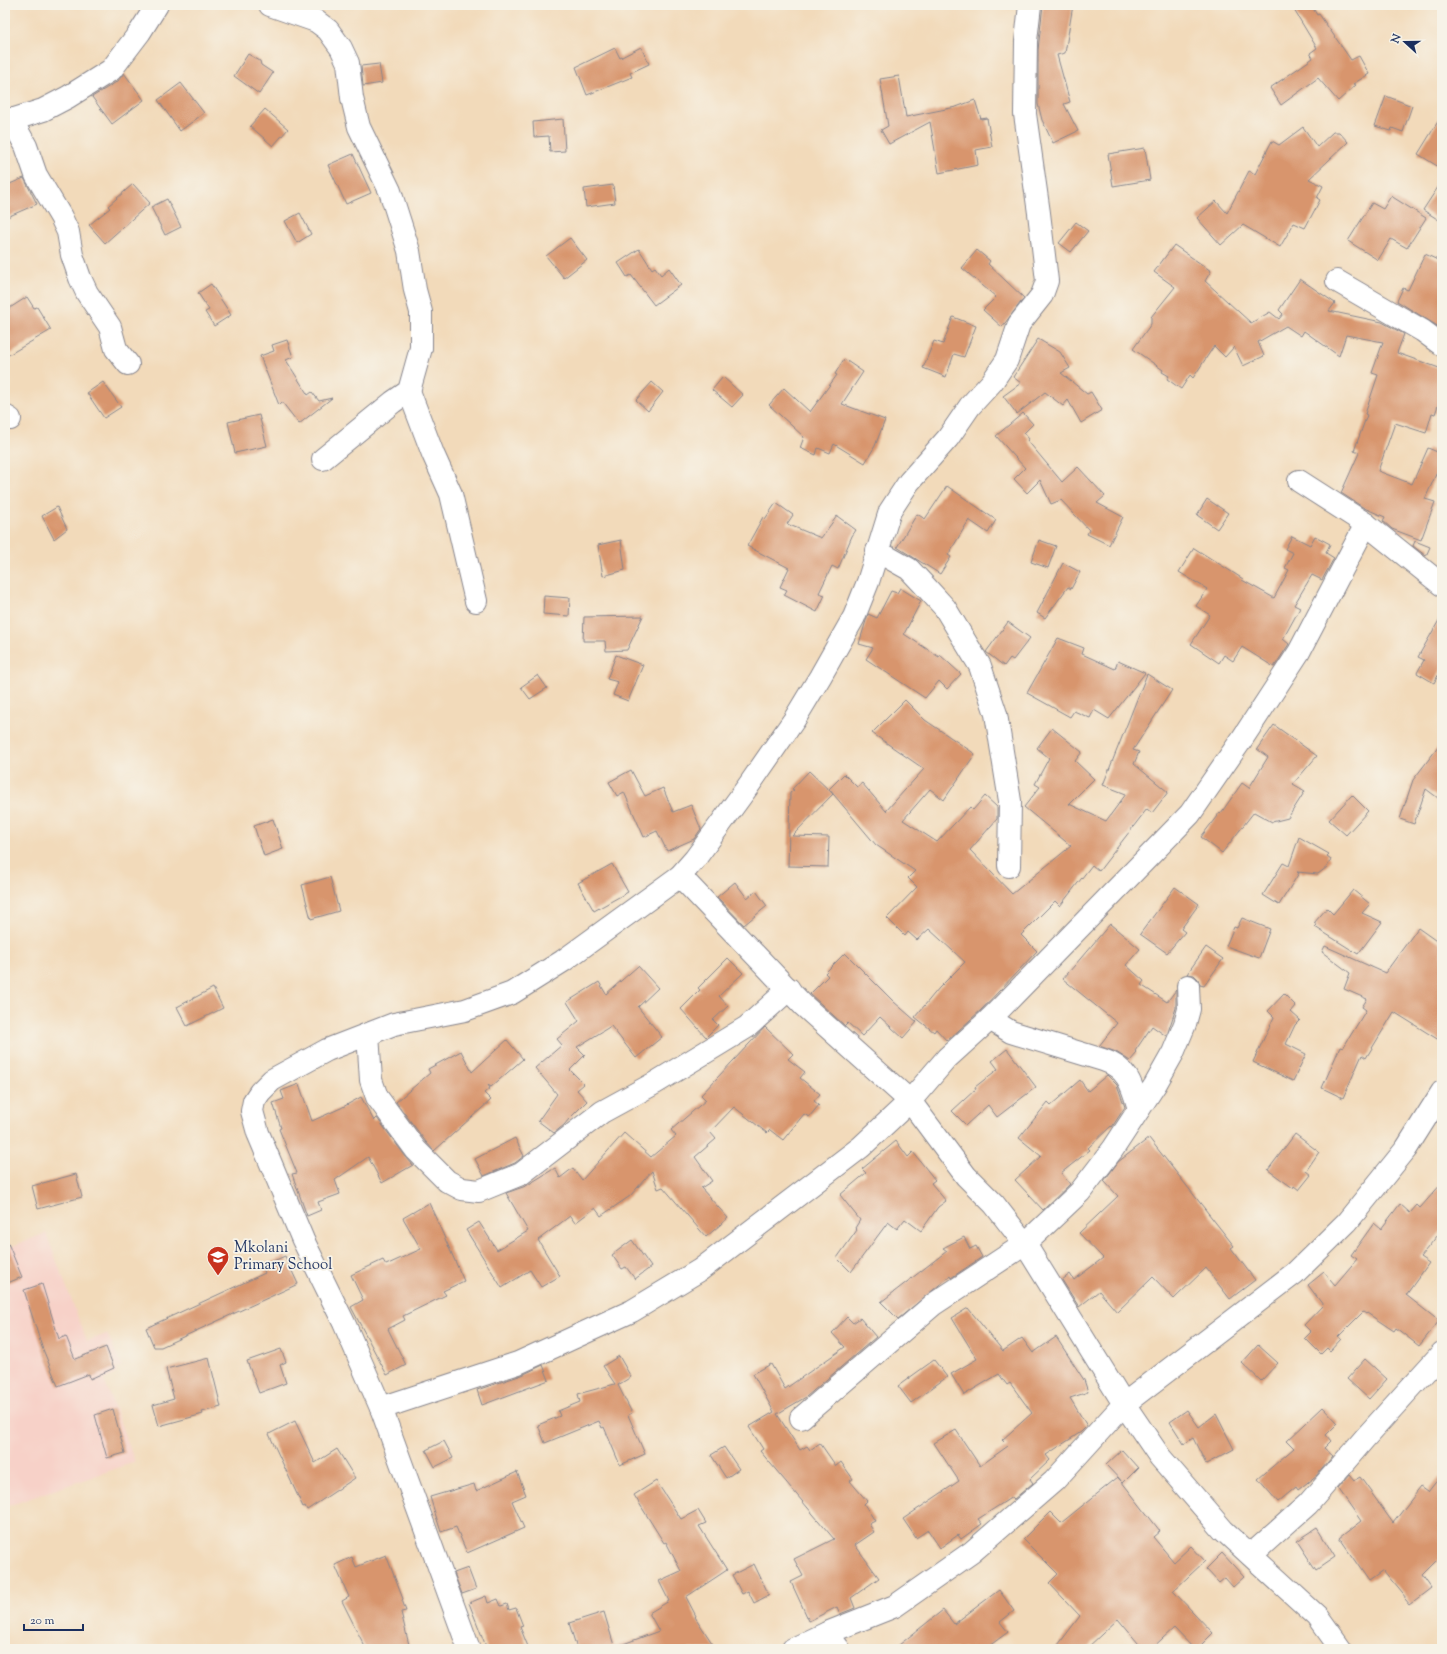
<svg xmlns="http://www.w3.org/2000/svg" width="1447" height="1654" viewBox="0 0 1447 1654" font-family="'Sorts Mill Goudy',serif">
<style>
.built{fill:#f7d1c8}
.building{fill:#d8956d}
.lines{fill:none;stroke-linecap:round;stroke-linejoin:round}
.minor-casing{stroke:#86848c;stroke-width:24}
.minor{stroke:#fff;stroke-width:22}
.labels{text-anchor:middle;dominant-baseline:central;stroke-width:3.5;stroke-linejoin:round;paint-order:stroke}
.poi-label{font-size:15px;fill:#1b2f5e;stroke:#f7f3e8;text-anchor:start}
</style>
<rect width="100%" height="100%" fill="#f7f3e8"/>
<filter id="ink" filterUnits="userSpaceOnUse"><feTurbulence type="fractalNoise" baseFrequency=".025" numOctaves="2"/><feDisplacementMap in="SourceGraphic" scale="8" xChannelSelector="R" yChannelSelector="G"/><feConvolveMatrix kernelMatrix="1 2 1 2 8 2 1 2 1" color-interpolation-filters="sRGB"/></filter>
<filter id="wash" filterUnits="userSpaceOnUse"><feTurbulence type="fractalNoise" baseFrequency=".012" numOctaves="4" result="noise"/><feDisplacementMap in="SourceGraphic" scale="16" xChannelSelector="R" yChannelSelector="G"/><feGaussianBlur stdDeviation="0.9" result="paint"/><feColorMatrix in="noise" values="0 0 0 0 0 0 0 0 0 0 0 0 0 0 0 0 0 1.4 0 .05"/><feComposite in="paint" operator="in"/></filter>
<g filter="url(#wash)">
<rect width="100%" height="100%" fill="#f2daba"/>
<path class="built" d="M46,1233L87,1341L107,1334L122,1366L116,1369L117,1373L104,1380L135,1462L5,1507V1249Z"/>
<g id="blocks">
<g class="building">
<path d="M1043,5H1073L1065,53L1057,55L1070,102L1064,104L1078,131L1053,143L1042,120L1038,104V50Z"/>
<path d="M1291,5H1311L1317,15L1319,14L1351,60L1359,56L1369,74L1353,84L1356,85L1338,101L1318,78L1281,105L1270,88L1313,58L1310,53L1317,48Z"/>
<path d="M641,47L649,64L630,73L632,77L587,95L576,67L615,48L620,58Z"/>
<path d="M248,54L260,61L261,65L273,73L259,94L234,76Z"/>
<path d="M379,64L382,83L363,86L361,66Z"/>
<path d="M124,73L144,100L112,124L92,97L118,81Z"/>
<path d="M899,76L906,117L956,107L975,100L981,119L987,118L992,147L976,150L978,165L939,173L930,122L889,144L881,130L888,126L880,79Z"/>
<path d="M181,83L204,113L180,131L158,100Z"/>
<path d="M1386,96L1412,106L1403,132L1392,128L1391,131L1375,126Z"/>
<path d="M265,109L288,129L273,146L250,126Z"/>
<path d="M1442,115V169L1418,154Z"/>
<path d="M563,119L565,151L550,152L549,136L534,137L533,122Z"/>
<path d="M1303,127L1317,147L1333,132H1339L1348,142L1309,179L1323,186L1317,198L1320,200L1305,228L1294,223L1280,247L1243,225L1221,245L1197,218L1216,201L1227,213L1249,171L1255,174L1272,141L1279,145Z"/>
<path d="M1145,148L1150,180L1113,186L1108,154Z"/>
<path d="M353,154L371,193L346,204L328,165Z"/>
<path d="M24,178L37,204L5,218V186Z"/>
<path d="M1442,181V222L1423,210Z"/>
<path d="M133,184L150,203L105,243L89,225L110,208L108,206Z"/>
<path d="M613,185L615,203L586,207L584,189Z"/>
<path d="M1391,196L1426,218L1407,248L1391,239L1378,260L1348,241L1372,203L1383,209Z"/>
<path d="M167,199L181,227L165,235L151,207Z"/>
<path d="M300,213L311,234L297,243L285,221Z"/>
<path d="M1076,222L1088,231L1071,252L1059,243Z"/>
<path d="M570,238L587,260L564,278L546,256Z"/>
<path d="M1174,245L1211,271L1205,281L1251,323L1270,312L1279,319L1283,314L1279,310L1300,279L1335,303L1329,311L1382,322L1404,334L1397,353L1442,369V394L1435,414L1432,413L1426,433L1395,423L1378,471L1412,484L1428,448L1442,454V461L1425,499L1435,502L1421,540L1392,529L1383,521L1385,517L1364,508L1341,493L1359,453L1354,451L1367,415L1365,414L1378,375L1372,373L1383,342L1346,335L1339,356L1304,331L1301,336L1286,326L1258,342L1264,356L1243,366L1234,347L1225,357L1214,346L1193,378L1190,375L1181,389L1167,379L1169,376L1162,372L1163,370L1133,349L1151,324V317L1175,287L1154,272Z"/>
<path d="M639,249L652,269L655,267L661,275L669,268L681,285L654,305L631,275L627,277L618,263Z"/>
<path d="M977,250L990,261L988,264L1024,298L1002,327L983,310L996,297L962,268Z"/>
<path d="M1425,254L1442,262V321L1439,327L1397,301L1403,288L1408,290Z"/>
<path d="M211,284L231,315L214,326L205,312L209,310L198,293Z"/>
<path d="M27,297L34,308L37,307L51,330L5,357V311Z"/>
<path d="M953,317L976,326L964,357L954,354L946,377L923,368L934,341L943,344Z"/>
<path d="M1038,339L1060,352L1070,368L1061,373L1087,394L1091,392L1102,410L1081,423L1068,400L1063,406L1045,392L1017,414L1003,396L1021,383L1013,377Z"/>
<path d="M287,340L293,357L286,360L308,395L312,392L319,401L332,398L299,424L282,402L279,405L260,356L274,351L272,345Z"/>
<path d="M844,359L863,372L842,404L885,420L875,446L865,463L834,444L830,453L818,448L816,455L800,448L804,437L769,405L784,388L810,412L837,375L835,374Z"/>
<path d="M723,377L743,395L732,407L712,390Z"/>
<path d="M103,382L121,407L104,418L87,393Z"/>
<path d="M652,382L663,392L648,411L636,400Z"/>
<path d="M1023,413L1033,424L1024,433L1029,439L1027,440L1062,482L1078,467L1105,496L1097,503L1123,517L1109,545L1087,534L1089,530L1061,500L1051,504L1040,480L1027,493L1014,479L1025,468L996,436Z"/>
<path d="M259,415L267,446L235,453L228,422Z"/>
<path d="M947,486L996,520L988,533L969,520L948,555L951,557L940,574L897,547L917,514L925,519Z"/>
<path d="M1207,499L1228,513L1217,529L1197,515Z"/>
<path d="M776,503L793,515L787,524L821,538L837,516L856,530L852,536L838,569L832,566L819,593L825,595L817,612L784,595L787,590L780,587L789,568L747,546L763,517L765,519Z"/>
<path d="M57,507L67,529L54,539L42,516Z"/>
<path d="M1292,536L1310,545L1315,536L1330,544L1326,553L1334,558L1322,580L1312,575L1294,605L1300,608L1283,639L1289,644L1274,667L1242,647L1233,661L1224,655L1219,663L1191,644L1210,615L1196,606L1207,589L1179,572L1194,548L1243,579L1242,580L1274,598L1289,570L1285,568L1293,553L1285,549Z"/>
<path d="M621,540L625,570L603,576L598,545Z"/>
<path d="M1039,540L1056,546L1048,568L1031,562Z"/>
<path d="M1415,541L1430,547L1426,556L1413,546Z"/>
<path d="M1063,563L1080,572L1071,589L1068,587L1045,618L1037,613Z"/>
<path d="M900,588L921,601L904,634L939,657L940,655L961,674L947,689L939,681L925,698L866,659L873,648L859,644L868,614L877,618L891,591L897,593Z"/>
<path d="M544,596L570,598L569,616L543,614Z"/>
<path d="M1442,615V668L1434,683L1417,673L1424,660L1418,657Z"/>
<path d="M643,616L627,650L606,651L605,641H583L584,617Z"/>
<path d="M1008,622L1030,638L1013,660L1010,658L1004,666L986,652Z"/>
<path d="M1058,638L1084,648L1082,654L1115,669L1118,661L1145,673L1109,719L1094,710L1090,718L1074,711L1070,717L1027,693Z"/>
<path d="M616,655L643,665L628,701L613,695L618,682L607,679Z"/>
<path d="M1147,674L1172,690L1133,750L1139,752L1134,764L1168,792L1152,813L1147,809L1099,871L1092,865L1060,906L1055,901L1021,935L1037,951L981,1010L947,1041L936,1029L934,1032L915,1017L939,988L965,962L929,929L917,940L908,932L905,936L887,918L917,887L908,878L915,871L876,845L829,789L844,774L857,787L862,783L886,811L924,769L872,733L905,700L925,720L975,754L944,800L930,789L903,820L937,842L970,807L973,810L985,796L997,807V819L970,850L1012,894L1071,846L1024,807L1040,787L1035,784L1049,758L1037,748L1052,728L1082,752L1075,761L1094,779L1069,804L1106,821L1126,794L1103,785Z"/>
<path d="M538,675L547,688L530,699L521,687Z"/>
<path d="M1274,725L1317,756L1293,784L1305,791L1288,818L1272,822L1254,812L1222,853L1201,837L1220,812L1221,813L1242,783L1249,788L1268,757L1257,749Z"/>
<path d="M1442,742V801L1426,789L1414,824L1400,819L1413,780Z"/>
<path d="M631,770L645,796L663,788L673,812L691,805L701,829L694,839L667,851L657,831L644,837L624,792L617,796L609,782Z"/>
<path d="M809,771L833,794L792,836L829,837L828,867L788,866L790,793L794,790L792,789Z"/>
<path d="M1352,795L1368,811L1346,835L1329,820Z"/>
<path d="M273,819L283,849L264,856L254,826Z"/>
<path d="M1299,837L1329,854L1327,856L1331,859L1327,867L1318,874L1297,872L1299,873L1279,905L1263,895L1283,863L1289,866Z"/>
<path d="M612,864L628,892L594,911L578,883Z"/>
<path d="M330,877L339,911L311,919L302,885Z"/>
<path d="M735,882L747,898L756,891L767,906L744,925L717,897Z"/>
<path d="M1175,887L1199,904L1181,929L1185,932L1167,953L1140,934Z"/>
<path d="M1353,890L1370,904L1362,913L1382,922L1358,954L1315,927L1317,925L1314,923L1327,908L1333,914Z"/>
<path d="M1242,918L1270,929L1259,958L1226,946L1234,927L1237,928Z"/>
<path d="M1110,924L1140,949L1126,965L1144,981L1141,985L1167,1002L1176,990V1008L1168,1032L1166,1036L1152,1026L1135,1051L1137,1053L1130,1061L1116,1052L1099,1046L1117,1023L1063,979Z"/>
<path d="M1418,928L1442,945V1042L1394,1012L1366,1058L1362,1055L1343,1098L1322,1088L1340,1047L1343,1048L1366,1010L1362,1007L1367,999L1344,989L1350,973L1322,952L1325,946L1385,973Z"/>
<path d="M1206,947L1223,959L1204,986L1200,985L1198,979L1194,975L1187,974Z"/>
<path d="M845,953L894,1002L917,1022L903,1038L880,1017L862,1036L848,1023L845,1026L810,994L828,976L825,973Z"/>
<path d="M728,958L743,973L719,996L728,1006L713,1020L718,1025L706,1037L681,1009L700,990L698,988Z"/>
<path d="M638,966L658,988L638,1007L662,1037L636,1058L611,1026L577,1047L585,1055L570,1070L584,1084L577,1090L587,1101L569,1119L564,1125L554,1133L538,1121L557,1094L535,1068L562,1045L557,1039L579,1021L567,1002L599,982L606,994Z"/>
<path d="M213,988L223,1008L187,1026L177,1007Z"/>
<path d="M1284,994L1296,1006L1291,1012L1300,1020L1295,1025L1286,1044L1306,1054L1293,1081L1253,1062L1274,1017L1268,1011Z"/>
<path d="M765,1027L793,1054L788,1059L805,1072L800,1078L820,1094L814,1101L819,1105L809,1117L804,1114L783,1140L770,1130L767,1133L734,1107L710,1132L716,1139L695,1157L712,1181L701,1188L728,1218L706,1237L663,1187L658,1189L652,1171L630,1196L601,1216L595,1208L575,1223L570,1216L538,1240L560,1276L541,1287L530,1270L502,1288L466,1230L479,1222L497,1250L528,1231L506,1193L526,1186L555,1168L560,1178L573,1168L582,1180L624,1133L651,1157L676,1136L671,1130L706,1100L701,1095Z"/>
<path d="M507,1040L523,1059L491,1087L488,1085L490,1088L484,1093L491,1100L434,1151L426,1142L396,1102L430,1073L428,1069L461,1051L472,1072Z"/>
<path d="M1007,1049L1036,1087L997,1117L988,1105L966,1125L952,1111L976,1089L975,1087L998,1069L992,1061Z"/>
<path d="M1107,1075L1117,1085L1125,1107L1112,1127L1111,1126L1088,1148L1090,1150L1061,1173L1070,1184L1043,1210L1015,1180L1041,1156L1019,1138L1048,1102L1051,1105L1080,1080L1088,1091Z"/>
<path d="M299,1084L312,1121L341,1108L361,1097L374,1121L377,1118L406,1157L413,1165L382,1183L368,1157L335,1180L340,1194L318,1202L321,1210L307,1216L292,1174L297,1173L279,1129L281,1128L273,1103L284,1099L281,1091Z"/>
<path d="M1295,1134L1319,1152L1306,1171L1311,1175L1299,1190L1294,1186L1293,1188L1268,1170Z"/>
<path d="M515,1138L524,1156L515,1163L484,1176L475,1159Z"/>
<path d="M1149,1138L1234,1246L1231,1248L1255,1280L1230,1299L1206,1268L1174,1299L1153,1277L1117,1312L1099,1291L1079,1307L1062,1280L1070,1274L1074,1280L1103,1258L1079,1233L1118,1196L1104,1181L1118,1162Z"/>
<path d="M896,1141L908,1157L913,1152L935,1180L931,1183L946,1201L938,1207L921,1231L905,1219L897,1229L888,1222L851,1272L837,1258L857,1230L855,1228L860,1220L840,1195L866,1173L862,1169Z"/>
<path d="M76,1174L82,1197L38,1209L32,1186Z"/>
<path d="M1442,1183V1230L1420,1257L1429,1263L1406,1295L1439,1321L1419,1346L1396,1328L1394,1331L1367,1313L1366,1314L1363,1312L1338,1337L1341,1339L1330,1351L1327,1348L1321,1354L1305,1338L1311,1332L1304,1325L1323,1305L1308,1285L1324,1272L1335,1285L1357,1259L1351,1255L1374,1223L1381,1229L1400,1204L1410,1213L1417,1205L1420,1208Z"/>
<path d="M429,1203L464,1281L443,1291L446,1295L403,1316L405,1320L388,1329L406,1365L387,1375L351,1307L363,1300L351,1275L383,1260L386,1265L421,1249L403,1218Z"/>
<path d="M5,1236L22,1277L5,1284Z"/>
<path d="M964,1237L970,1249L976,1246L982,1257L951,1278L950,1276L898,1319L881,1302L947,1251L943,1248Z"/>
<path d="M632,1240L651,1267L635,1279L626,1267L622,1269L612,1255Z"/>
<path d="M285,1256L298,1284L161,1347H154L146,1328L265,1273L262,1266Z"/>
<path d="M42,1284L59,1339L66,1336L75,1359L106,1347L114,1368L90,1379L89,1374L58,1386L42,1347L24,1290Z"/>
<path d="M968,1308L1003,1351L1022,1338L1033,1353L1056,1337L1084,1380L1088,1392L1070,1398L1087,1426L1081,1432L1046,1455L1050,1460L1030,1479L1033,1483L1014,1499L1012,1497L978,1519L982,1524L961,1539L958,1535L940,1548L928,1530L916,1538L903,1519L959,1481L934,1443L956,1430L980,1466L1008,1446L1002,1440L1032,1413L1010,1383L1007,1385L999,1374L964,1395L951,1374L977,1359L952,1318Z"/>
<path d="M847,1317L853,1323L860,1318L876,1337L806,1397L777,1414L800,1450L807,1446L810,1450L820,1443L836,1466L841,1462L853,1479L850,1481L867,1501L864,1504L875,1521L869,1524L874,1532L855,1545L879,1578L851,1598L855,1608L840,1614L837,1607L809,1621L791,1582L803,1576L794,1559L834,1539L760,1451L763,1449L749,1427L774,1412L753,1374L771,1364L785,1389L845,1347L832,1333Z"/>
<path d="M1258,1345L1278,1363L1261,1381L1242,1363Z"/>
<path d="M281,1349L286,1362L280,1365L286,1383L259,1393L247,1361Z"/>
<path d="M619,1356L631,1377L618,1385L632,1413L628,1415L645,1454L620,1465L604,1427L602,1428L599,1421L545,1443L538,1425L560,1416L558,1411L580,1402L578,1394L615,1384L603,1366Z"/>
<path d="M209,1358L221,1407L202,1412L203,1414L159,1426L153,1405L174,1399L166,1369Z"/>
<path d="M1365,1359L1387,1379L1369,1399L1347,1379Z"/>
<path d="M934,1360L947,1377L911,1403L898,1386Z"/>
<path d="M543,1365L549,1380L482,1405L477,1390L522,1375Z"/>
<path d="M1323,1407L1338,1423L1326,1435L1331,1441L1324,1448L1333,1456L1317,1475L1298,1490L1296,1487L1278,1502L1258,1479L1294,1448L1287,1441Z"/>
<path d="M113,1409L125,1453L107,1458L95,1415Z"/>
<path d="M1187,1410L1199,1427L1216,1414L1234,1449L1206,1464L1193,1438L1184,1444L1170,1422Z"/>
<path d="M295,1421L315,1463L337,1449L355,1478L307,1510L305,1506L303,1507L269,1434Z"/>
<path d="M444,1441L453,1458L435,1467L426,1450Z"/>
<path d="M724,1447L739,1469L726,1478L711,1455Z"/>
<path d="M1122,1450L1138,1468L1123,1483L1106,1465Z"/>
<path d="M517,1472L526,1495L512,1501L524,1528L467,1553L456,1527L441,1532L430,1497L474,1484L476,1491Z"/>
<path d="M1350,1474L1355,1480L1360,1477L1393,1523L1421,1487L1428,1492L1442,1474V1557L1423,1576L1432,1589L1411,1605L1383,1571L1369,1581L1339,1538L1361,1521L1338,1488Z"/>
<path d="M1118,1477L1160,1531L1153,1537L1174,1562L1191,1546L1205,1561L1173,1591L1213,1633L1197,1649H1194L1174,1628L1151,1649H1143L1118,1619L1086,1649H1055L1080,1616L1049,1583L1058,1574L1023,1539L1050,1512L1061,1523Z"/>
<path d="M656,1481L681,1519L698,1510L706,1523L699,1526L727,1570L686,1597L696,1616L695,1617L716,1649H615V1647L659,1631L649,1613L669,1601L659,1581L681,1571L666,1542L664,1543L634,1495Z"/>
<path d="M1317,1528L1335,1557L1316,1570L1297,1541Z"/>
<path d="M1222,1553L1244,1577L1233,1587L1225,1578L1219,1583L1206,1569Z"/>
<path d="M386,1555L403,1599L402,1600L406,1611L401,1612L410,1649H366L342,1601L349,1597L335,1565L352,1557L356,1567Z"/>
<path d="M754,1564L769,1595L754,1603L748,1591L742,1594L732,1575Z"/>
<path d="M468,1568L476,1589L462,1594L454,1573Z"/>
<path d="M999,1590L1014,1611L1000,1622L1008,1632L985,1649H894L943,1610L954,1624Z"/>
<path d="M486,1596L488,1603L498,1599L501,1606L507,1604L509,1610L516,1608L523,1626L520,1627L529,1649H487L469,1603Z"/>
<path d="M604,1612L615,1649H577L569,1623Z"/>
</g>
</g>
</g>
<g filter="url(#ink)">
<use href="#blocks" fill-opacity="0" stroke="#86848c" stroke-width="1"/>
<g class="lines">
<g class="minor-casing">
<g id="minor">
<path d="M270,5L316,21L328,30L341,48L348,63L352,98L359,127L390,191L409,251L415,290L421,312V348L409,391L393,402L323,459"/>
<path d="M11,119L26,146L36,175L61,217L68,232L72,255L80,278L87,293L110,327L116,349L128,364"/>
<path d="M5,122L43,110L68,97L111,70L140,32L157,5"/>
<path d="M1337,281L1423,331L1442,345"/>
<path d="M409,391L433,454L451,494L476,601"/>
<path d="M5,416L10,419"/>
<path d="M1299,481L1366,524L1442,585"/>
<path d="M877,551L909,569L925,586L945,608L980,666L996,714L1010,801L1009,866"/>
<path d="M680,876L803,1005L910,1101L966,1176L994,1204L1025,1244L1124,1404L1160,1457L1223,1530L1318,1617L1341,1649"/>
<path d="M990,1019L1011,1032L1103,1060C1128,1068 1132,1085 1139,1109"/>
<path d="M368,1034L371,1080L377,1097L416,1150L447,1181L462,1189L479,1191L521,1174L602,1112L655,1083L747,1027L789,989"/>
<path d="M381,1408L518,1363L632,1311L700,1270L861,1147L910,1101L947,1058L990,1019L1190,814L1242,739L1299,652L1366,524"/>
<path d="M801,1418L934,1304L1025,1244L1080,1192L1113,1149L1155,1085L1173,1053L1185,1024L1189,1009L1188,986"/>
<path d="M1251,1555L1308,1504L1365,1438L1442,1353"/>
<path d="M827,1633L839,1649"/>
<path d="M469,1649L381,1408L344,1323L303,1240L258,1133L252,1111L254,1101L260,1092L272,1080L327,1050L394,1024L465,1010L512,993L563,961L680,876L695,859L749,785L794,720L820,677L854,617L868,582L890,511L909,482L948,438L970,406L992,382L1007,360L1019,324L1042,295L1047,281L1039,213L1025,114L1026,41L1030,5"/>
<path d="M793,1649L827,1633L895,1606L972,1552L1054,1481L1124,1404L1295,1273L1347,1222L1406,1149L1442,1092"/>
</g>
</g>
<use href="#minor" class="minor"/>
</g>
</g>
<defs>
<g id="school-pin" transform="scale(1.15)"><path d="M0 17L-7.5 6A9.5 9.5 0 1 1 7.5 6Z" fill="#c8321e" stroke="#f7f3e8"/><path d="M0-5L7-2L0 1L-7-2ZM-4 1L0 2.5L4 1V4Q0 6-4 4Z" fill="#fff"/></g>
</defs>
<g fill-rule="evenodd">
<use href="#school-pin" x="218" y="1257"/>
</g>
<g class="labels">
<g class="poi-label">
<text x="234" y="1248">Mkolani<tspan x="234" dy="17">Primary School</tspan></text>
</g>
</g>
<rect width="1447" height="1654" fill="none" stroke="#f7f3e8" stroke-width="20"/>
<g transform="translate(1405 42) rotate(291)" stroke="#f7f3e8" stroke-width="3" paint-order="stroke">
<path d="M0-3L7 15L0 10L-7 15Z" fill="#1b2f5e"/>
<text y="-6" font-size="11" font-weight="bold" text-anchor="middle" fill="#1b2f5e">N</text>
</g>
<path d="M24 1624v6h59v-6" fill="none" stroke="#1b2f5e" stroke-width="2"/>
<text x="30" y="1624" font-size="12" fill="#1b2f5e" stroke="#f7f3e8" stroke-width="3" paint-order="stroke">20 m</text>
</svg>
